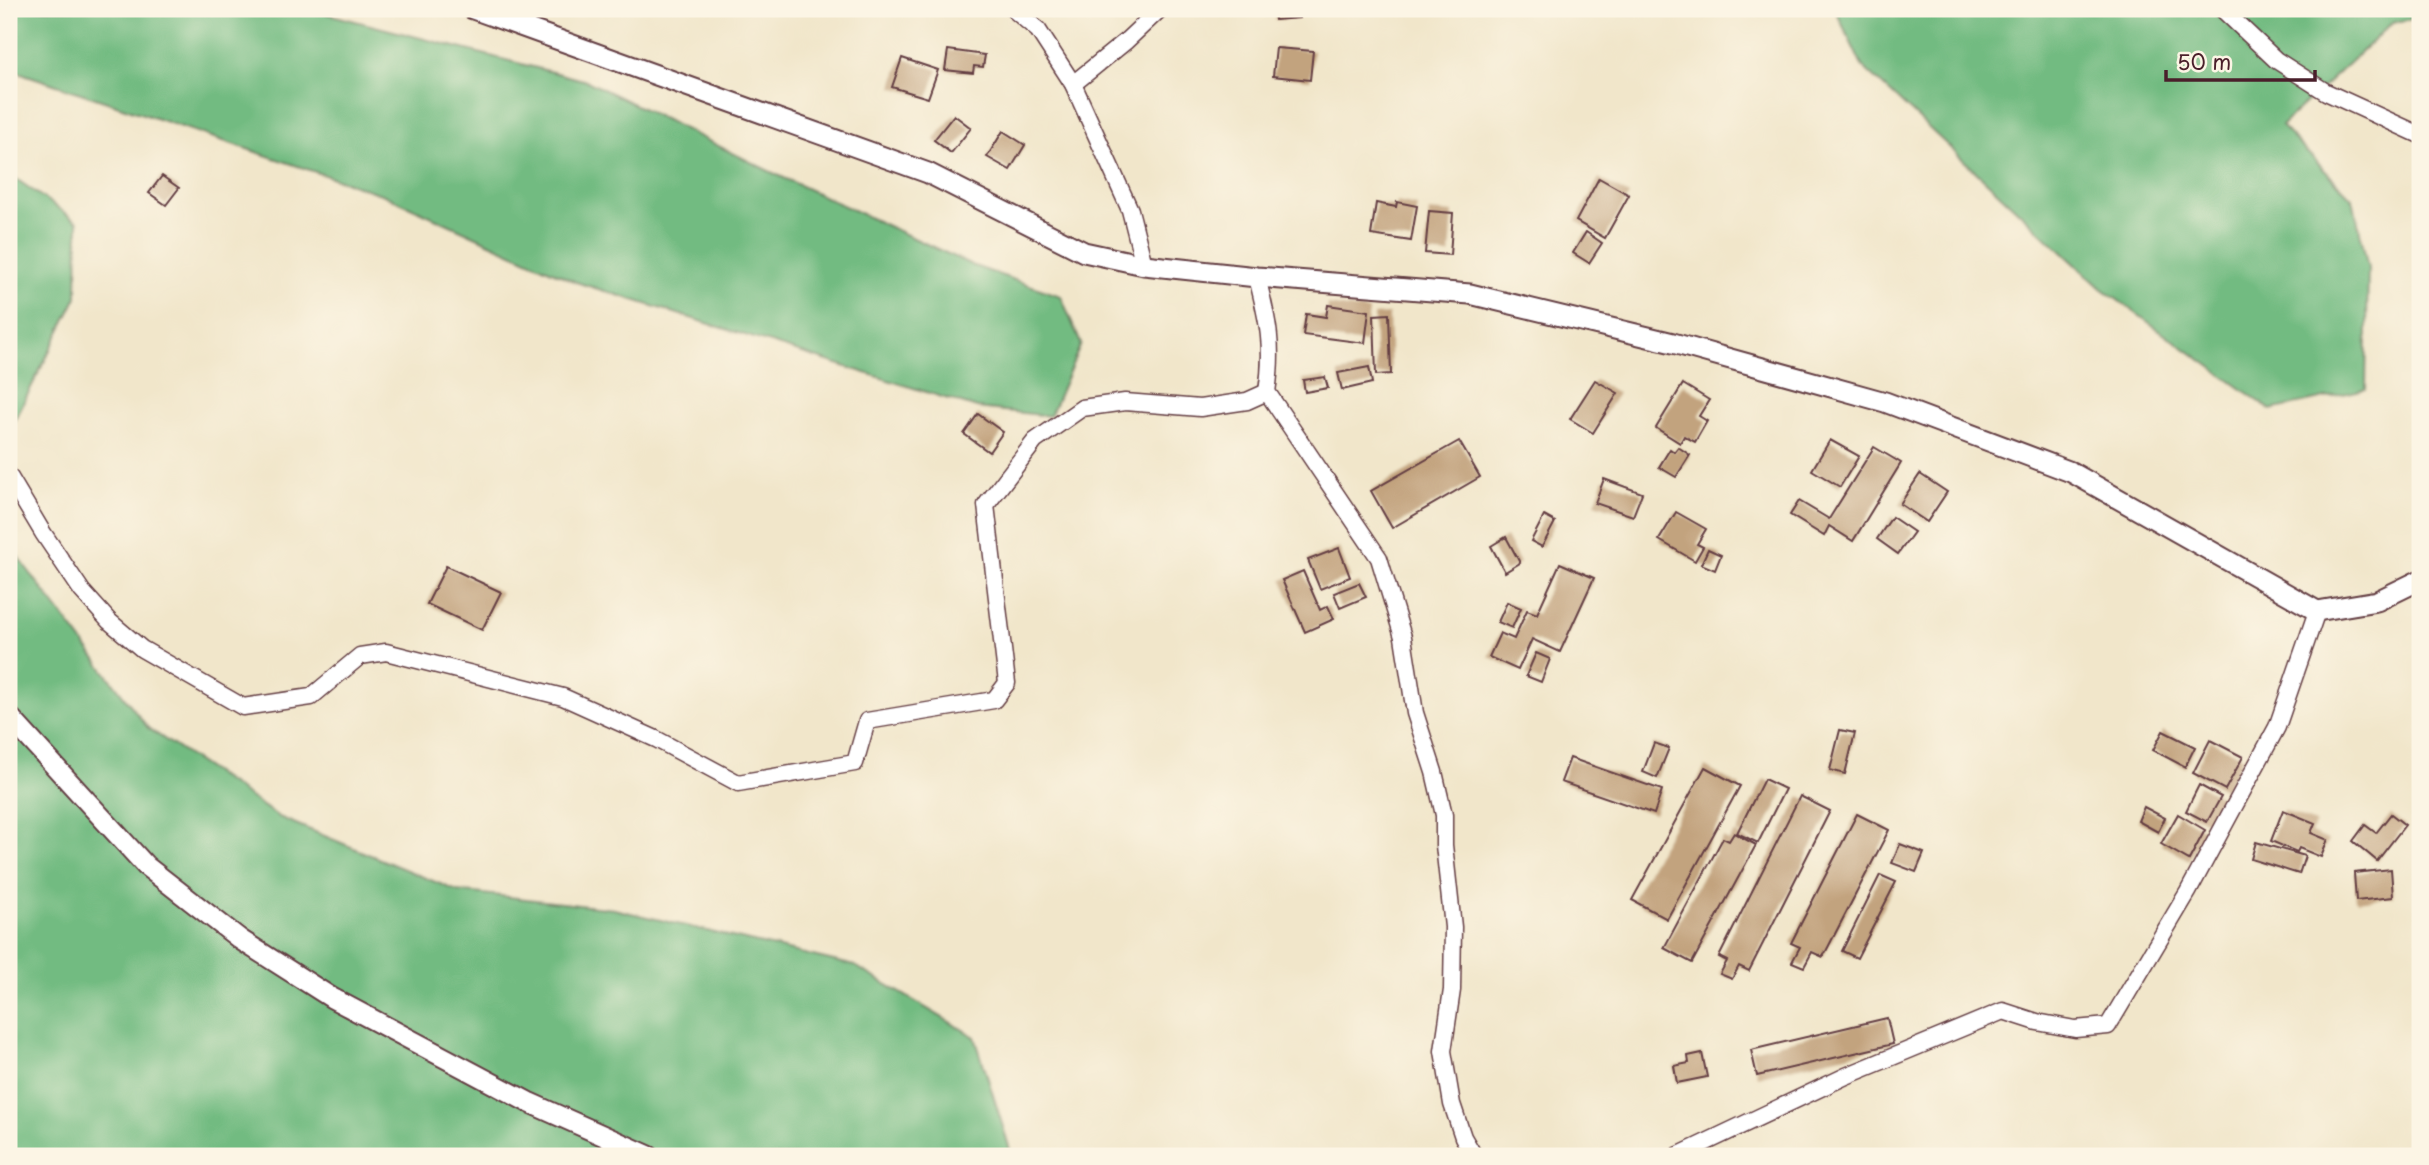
<svg xmlns="http://www.w3.org/2000/svg" width="2429" height="1165" viewBox="0 0 2429 1165" font-family="'Playpen Sans',sans-serif">
<style>
.forest{fill:#72bb81;stroke:#5e6d56;stroke-width:2}
.building{fill:#c2a37e}
.lines{fill:none;stroke-linecap:round;stroke-linejoin:round}
.minor-casing{stroke:#633d43;stroke-width:19}
.tertiary-casing{stroke:#633d43;stroke-width:23}
.minor{stroke:#fff;stroke-width:16}
.tertiary{stroke:#fff;stroke-width:19}
</style>
<rect width="100%" height="100%" fill="#fcf5e5"/>
<filter id="ink" filterUnits="userSpaceOnUse"><feTurbulence type="fractalNoise" baseFrequency=".0143" numOctaves="2"/><feDisplacementMap in="SourceGraphic" scale="14" xChannelSelector="R" yChannelSelector="G"/><feConvolveMatrix kernelMatrix="1 2 1 2 8 2 1 2 1" color-interpolation-filters="sRGB"/></filter>
<filter id="wash" filterUnits="userSpaceOnUse"><feTurbulence type="fractalNoise" baseFrequency=".00686" numOctaves="4" result="noise"/><feDisplacementMap in="SourceGraphic" scale="28" xChannelSelector="R" yChannelSelector="G"/><feGaussianBlur stdDeviation="1.57" result="paint"/><feColorMatrix in="noise" values="0 0 0 0 0 0 0 0 0 0 0 0 0 0 0 0 0 1.4 0 .05"/><feComposite in="paint" operator="in"/></filter>
<g filter="url(#wash)">
<rect width="100%" height="100%" fill="#f1e6ca"/>
<g class="forest">
<path d="M9,9H309L587,81L771,172L974,266L1061,296L1081,344L1050,416L977,408L576,282L384,195L9,69Z"/>
<path d="M1835,9H2420V18L2393,22L2281,126L2353,199L2368,268L2366,389L2271,410L2101,288L1862,66Z"/>
<path d="M9,174L78,222L77,297L9,431Z"/>
<path d="M9,545L148,728L279,817L457,891L614,909L855,966L975,1037L1012,1156H9Z"/>
</g>
<g id="blocks">
<g class="building">
<path d="M1274,9H1299V18L1275,20Z"/>
<path d="M1276,48L1313,51L1310,80L1273,76Z"/>
<path d="M948,50L985,55L983,67L974,66L973,73L945,70Z"/>
<path d="M902,58L938,70L928,98L892,87Z"/>
<path d="M954,115L971,128L951,153L934,140Z"/>
<path d="M1003,131L1025,145L1010,170L987,157Z"/>
<path d="M162,176L179,188L166,205L149,193Z"/>
<path d="M1599,178L1629,195L1605,238L1576,221Z"/>
<path d="M1397,202L1417,206L1411,241L1371,235L1376,203L1396,207Z"/>
<path d="M1429,211L1453,213L1450,255L1425,253Z"/>
<path d="M1586,232L1602,243L1589,263L1573,253Z"/>
<path d="M1328,305L1369,311L1365,343L1303,335L1306,314L1326,317Z"/>
<path d="M1389,314L1391,374L1376,375L1374,315Z"/>
<path d="M1369,367L1372,383L1342,390L1338,373Z"/>
<path d="M1325,377L1328,388L1305,392L1303,380Z"/>
<path d="M1595,380L1618,393L1593,433L1570,419Z"/>
<path d="M1683,384L1709,400L1699,416L1707,421L1695,442L1684,436L1680,443L1656,428Z"/>
<path d="M978,414L1003,432L989,452L964,434Z"/>
<path d="M1830,440L1859,456L1840,487L1812,470Z"/>
<path d="M1459,441L1480,477L1392,528L1371,491Z"/>
<path d="M1678,447L1690,455L1676,477L1659,467L1670,449L1674,452Z"/>
<path d="M1874,447L1901,463L1853,541L1829,526L1824,536L1790,515L1799,501L1829,519Z"/>
<path d="M1920,474L1947,492L1927,522L1900,504Z"/>
<path d="M1604,479L1642,493L1633,516L1595,503Z"/>
<path d="M1676,512L1706,529L1697,544L1703,547L1695,561L1659,540Z"/>
<path d="M1544,516L1555,522L1542,547L1531,541Z"/>
<path d="M1892,517L1914,532L1898,554L1877,539Z"/>
<path d="M1506,537L1520,563L1505,572L1491,546Z"/>
<path d="M1339,548L1350,577L1320,589L1308,560Z"/>
<path d="M1708,549L1721,555L1715,570L1701,564Z"/>
<path d="M1560,563L1594,578L1560,652L1532,639L1518,670L1489,657L1500,633L1514,639L1527,610L1537,614Z"/>
<path d="M446,566L501,592L482,630L427,604Z"/>
<path d="M1303,571L1320,610L1328,606L1334,619L1305,632L1282,580Z"/>
<path d="M1359,583L1366,597L1340,608L1334,593Z"/>
<path d="M1507,602L1521,608L1512,628L1498,622Z"/>
<path d="M1536,653L1550,659L1541,682L1526,676Z"/>
<path d="M1840,730L1855,733L1845,774L1830,770Z"/>
<path d="M2163,731L2195,747L2185,767L2153,750Z"/>
<path d="M2210,740L2243,757L2225,790L2193,773Z"/>
<path d="M1654,743L1669,748L1657,778L1643,772Z"/>
<path d="M1570,758L1662,790L1654,814L1561,782Z"/>
<path d="M1705,767L1740,786L1667,919L1632,900Z"/>
<path d="M1764,779L1785,789L1758,843L1737,833Z"/>
<path d="M2199,785L2221,797L2207,822L2186,811Z"/>
<path d="M1800,796L1830,811L1749,971L1739,966L1732,979L1720,974L1727,961L1719,957Z"/>
<path d="M2144,807L2165,818L2158,832L2138,821Z"/>
<path d="M2283,810L2315,823L2311,833L2328,840L2321,857L2299,848L2297,852L2271,841Z"/>
<path d="M1857,814L1889,830L1823,957L1812,952L1804,967L1792,962L1800,947L1791,943Z"/>
<path d="M2178,814L2205,830L2189,860L2161,844Z"/>
<path d="M2391,814L2405,825L2377,861L2353,841L2365,825L2376,833Z"/>
<path d="M1734,833L1756,845L1692,963L1664,948L1723,838L1729,841Z"/>
<path d="M2256,842L2305,856L2299,874L2251,859Z"/>
<path d="M1900,844L1924,853L1916,872L1892,863Z"/>
<path d="M2391,869L2393,897L2356,901L2354,873Z"/>
<path d="M1880,875L1896,882L1857,958L1842,951Z"/>
<path d="M1887,1018L1893,1044L1757,1076L1751,1050Z"/>
<path d="M1702,1053L1707,1077L1677,1083L1674,1066L1689,1063L1688,1056Z"/>
</g>
</g>
</g>
<g filter="url(#ink)">
<use href="#blocks" fill-opacity="0" stroke="#633d43" stroke-width="2"/>
<g class="lines">
<g class="minor-casing">
<g id="minor">
<path d="M1013,9L1038,30L1073,84L1130,210L1144,265"/>
<path d="M2222,9L2276,60L2326,92L2420,135"/>
<path d="M1073,84L1126,41L1160,9"/>
<path d="M1257,277C1268,321 1274,346 1267,392L1379,558L1403,637L1415,713L1434,772L1444,815V845L1453,927L1452,990L1443,1051L1452,1104L1463,1137L1474,1156"/>
<path d="M9,476L43,533L82,591L109,621L142,649L243,707L311,697L360,656L386,652L563,697L656,739L738,783L855,763L867,721L994,700L1007,683L986,505L1035,441L1082,408L1125,402L1200,408L1247,401L1267,392"/>
<path d="M1677,1156L1846,1076L2003,1011L2037,1022L2075,1029L2108,1026L2188,892L2277,727L2317,611"/>
</g>
</g>
<g class="tertiary-casing">
<g id="tertiary">
<path d="M473,9L928,173L1084,252L1144,265L1257,277L1470,294L1673,343L1885,402L2071,472L2317,611L2377,601L2420,580"/>
<path d="M9,716L146,866L241,940L332,998L528,1102L649,1156"/>
</g>
</g>
<use href="#minor" class="minor"/>
<use href="#tertiary" class="tertiary"/>
</g>
</g>
<rect width="2429" height="1165" fill="none" stroke="#fcf5e5" stroke-width="35"/>
<path d="M2166 70v10h149v-10" fill="none" stroke="#4a1f2b" stroke-width="3.5"/>
<text x="2177" y="70" font-size="21" fill="#4a1f2b" stroke="#fcf5e5" stroke-width="5" paint-order="stroke">50 m</text>
</svg>
